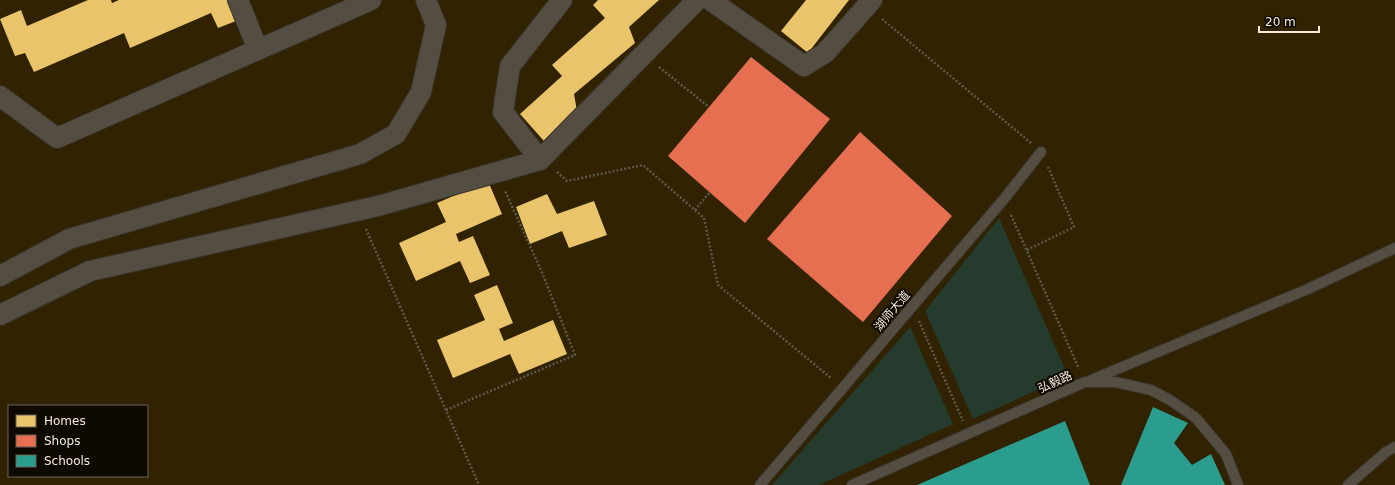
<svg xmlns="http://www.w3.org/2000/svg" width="1395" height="485" viewBox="0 0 1395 485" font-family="'DejaVu Sans','Noto Sans SC',sans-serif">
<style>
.built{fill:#312301;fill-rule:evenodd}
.green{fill:#243b2d}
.homes{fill:#e9c46a}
.shops{fill:#e76f51}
.schools{fill:#2a9d8f}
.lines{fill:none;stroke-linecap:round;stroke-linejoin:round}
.service-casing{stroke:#39332a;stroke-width:12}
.minor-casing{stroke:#39332a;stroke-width:22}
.path{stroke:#5d594f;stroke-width:2.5;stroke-dasharray:2 2;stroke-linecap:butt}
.service{stroke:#534d42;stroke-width:10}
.minor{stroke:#534d42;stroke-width:20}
.labels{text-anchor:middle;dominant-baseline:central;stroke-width:4;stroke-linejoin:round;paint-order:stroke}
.street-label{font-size:12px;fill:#f4ebdb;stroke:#0e0901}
</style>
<rect width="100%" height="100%" fill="#211a0a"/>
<path class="built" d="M0,0H1395V485H0ZM9,406H147V476H9Z"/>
<g class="green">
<path d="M999,218L1068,376L973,419L925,311Z"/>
<path d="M910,327L953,424L819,485H772Z"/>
</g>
<g class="homes">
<path d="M88,0H111L112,3L119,0H227L236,21L218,28L211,13L130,48L124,33L34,72L25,53L15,56L0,19L21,10L27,26Z"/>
<path d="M598,0H659L629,27L635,43L574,94L577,111L544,141L520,114L562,76L552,65L605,18L593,5Z"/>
<path d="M806,0H849L808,53L781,31Z"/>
<path d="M488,181L502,214L456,234L459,242L473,236L490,275L470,283L460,261L416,281L399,243L446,222L437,203Z"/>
<path d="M547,194L557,214L594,201L607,235L569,248L562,231L530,244L516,207Z"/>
<path d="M497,285L513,323L499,329L504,341L553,320L567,354L519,374L510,354L453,378L437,340L485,320L474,295Z"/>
</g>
<g class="shops">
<path d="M751,57L830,119L745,223L668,156Z"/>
<path d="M860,132L952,216L863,322L767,239Z"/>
</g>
<g class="schools">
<path d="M1153,407L1188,423L1174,443L1192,465L1211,454L1225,485H1121Z"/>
<path d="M1065,421L1090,485H917Z"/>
</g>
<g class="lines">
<g class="service-casing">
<g id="service">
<path d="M1091,380L1308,289L1395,248"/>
<path d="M760,485L1004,199L1041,152"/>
<path d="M852,485L1085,382H1115L1151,390L1170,400L1196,418L1226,454L1238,485"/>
<path d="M1348,485L1386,452L1395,447"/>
</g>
</g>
<g class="minor-casing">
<g id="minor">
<path d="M238,0L258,50"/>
<path d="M710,0L804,66L825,53L872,0"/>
<path d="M0,96L57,138L371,0"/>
<path d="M540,160L503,112L510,66L562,0"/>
<path d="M0,276L69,239L360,154L396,134L421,92L436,25L426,0"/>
<path d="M0,315L90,271L378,206L540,160L697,0"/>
</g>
</g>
<g class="path">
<path d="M882,19L1031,143"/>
<path d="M659,67L709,107"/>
<path d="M557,172L567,181L643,165L704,218L718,285L831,378"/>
<path d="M695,210L710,192"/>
<path d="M1011,215L1079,369"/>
<path d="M366,229L479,485"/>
<path d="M1027,250L1074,227L1048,167"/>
<path d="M919,321L963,421"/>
<path d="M446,410L575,355L541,270L505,191"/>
</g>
<use href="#service" class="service"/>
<use href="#minor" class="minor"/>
</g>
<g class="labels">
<g class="street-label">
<text transform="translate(892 311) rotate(-50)">湖师大道</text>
<text transform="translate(1055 382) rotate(-24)">弘毅路</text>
</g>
</g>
<rect x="8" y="405" width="140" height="72" fill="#0e0901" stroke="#6a6358"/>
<rect x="16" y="415" width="20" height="12" fill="#e9c46a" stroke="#6a6358"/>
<text x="44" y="425" font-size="12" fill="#f4ebdb">Homes</text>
<rect x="16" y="435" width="20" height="12" fill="#e76f51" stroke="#6a6358"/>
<text x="44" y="445" font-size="12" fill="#f4ebdb">Shops</text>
<rect x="16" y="455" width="20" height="12" fill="#2a9d8f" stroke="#6a6358"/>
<text x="44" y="465" font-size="12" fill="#f4ebdb">Schools</text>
<path d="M1259 26v6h60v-6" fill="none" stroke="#f4ebdb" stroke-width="2"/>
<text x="1265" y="26" font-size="12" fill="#f4ebdb" stroke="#0e0901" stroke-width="3" paint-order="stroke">20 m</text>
</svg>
